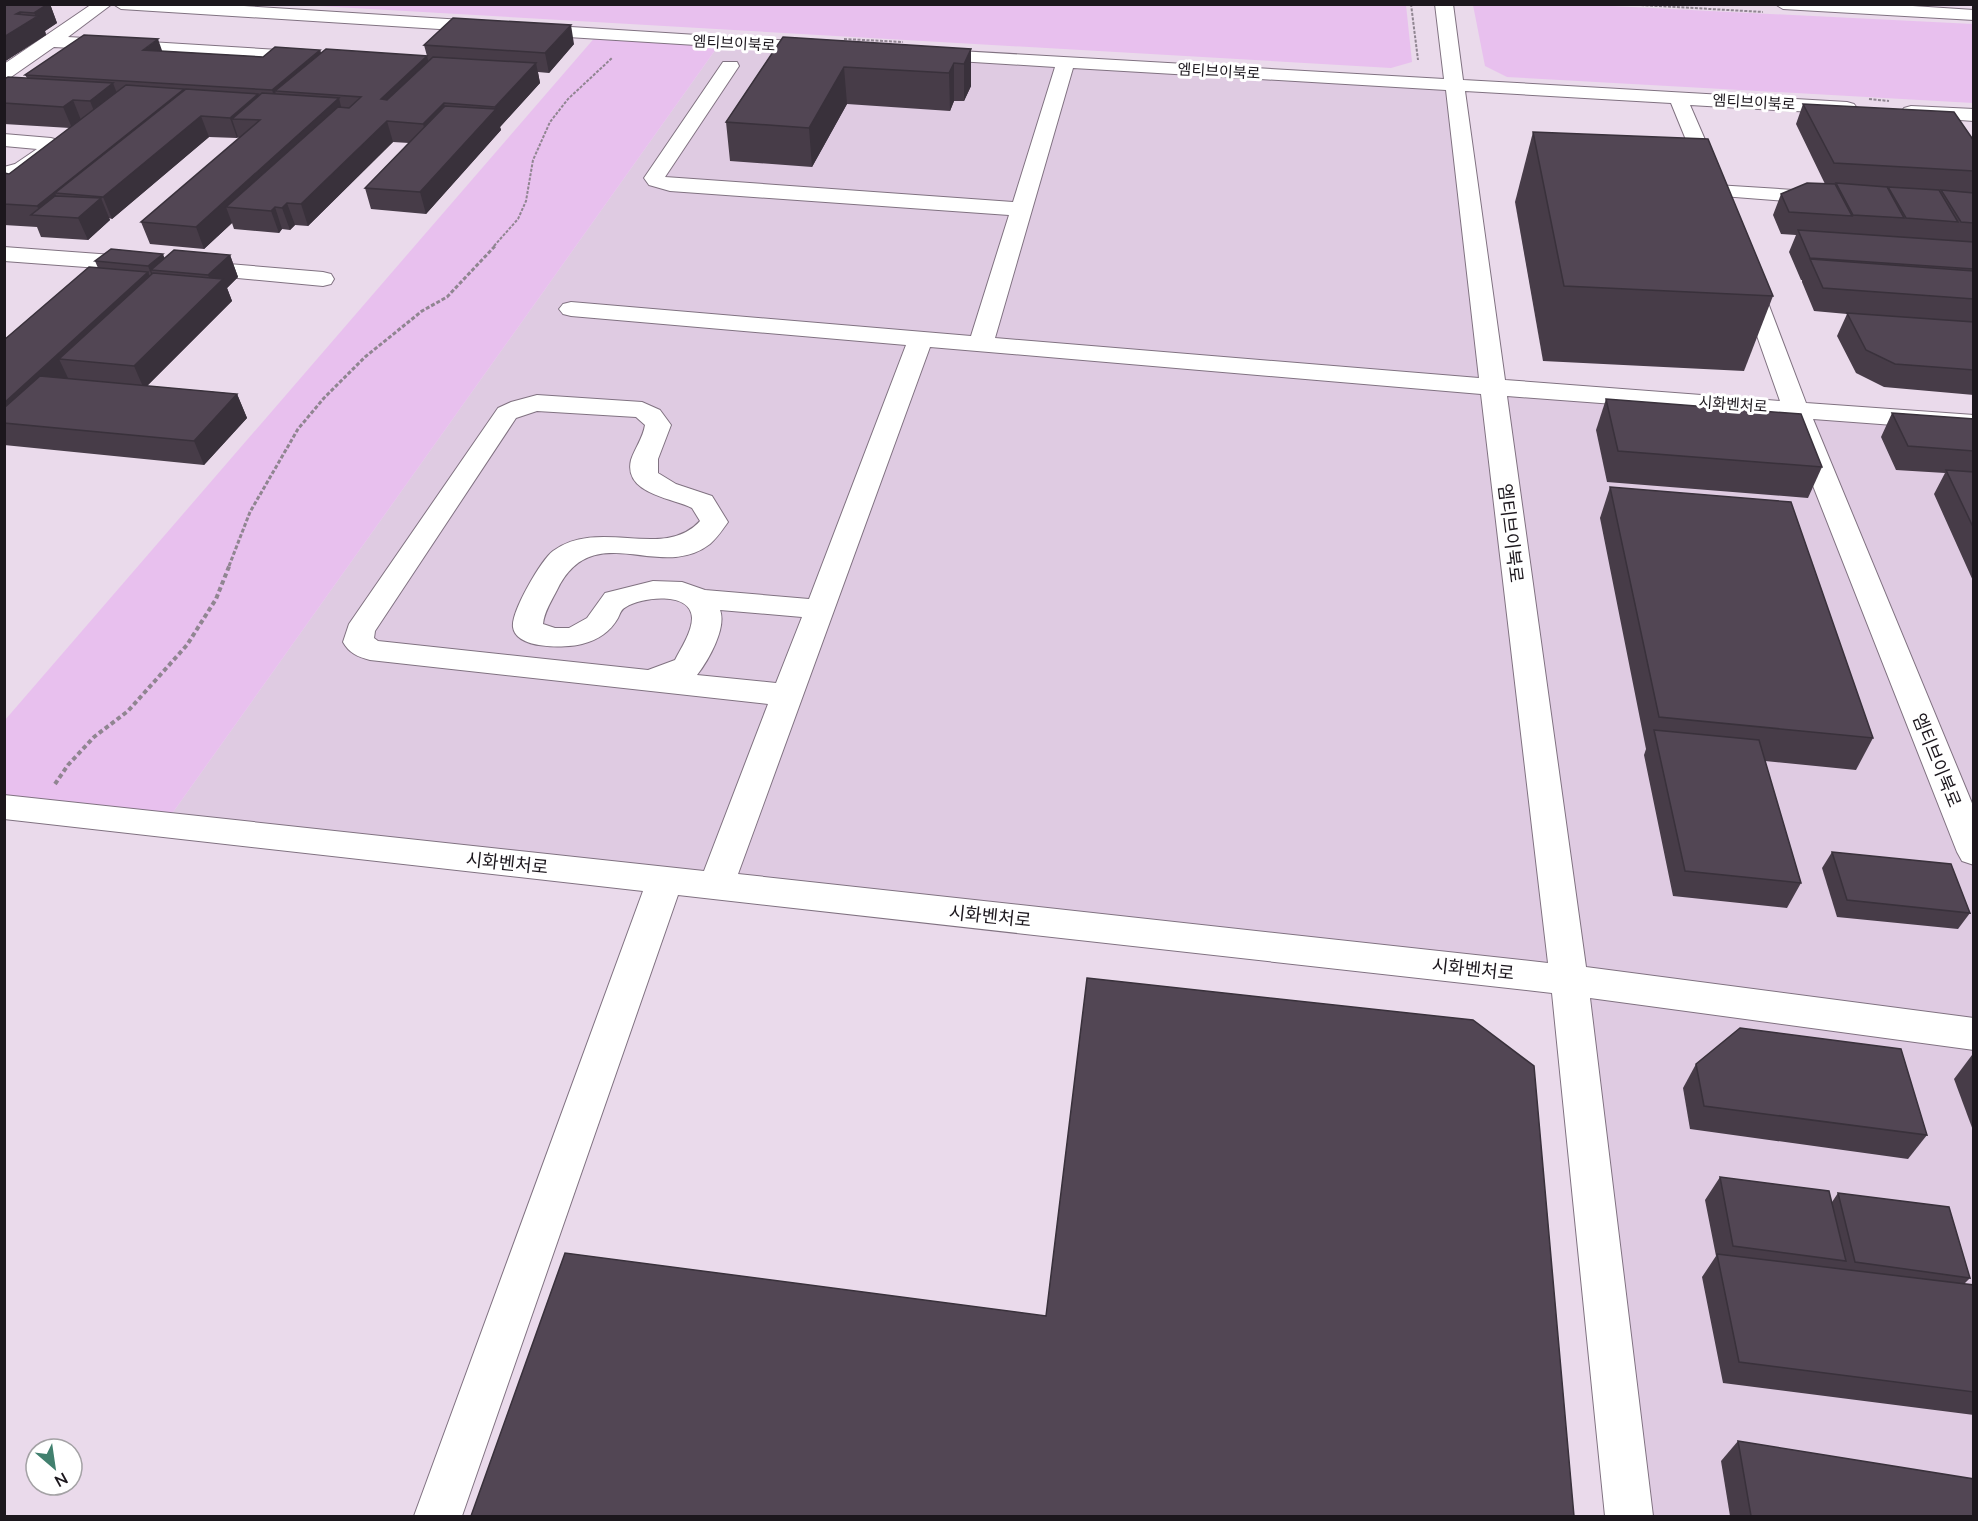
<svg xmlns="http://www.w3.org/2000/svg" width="1978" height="1521" viewBox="0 0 1978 1521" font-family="Mulish,'Noto Sans KR',sans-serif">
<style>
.built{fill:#dfcbe2}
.green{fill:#e8c0ee}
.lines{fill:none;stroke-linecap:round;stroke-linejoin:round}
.minor-casing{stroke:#807281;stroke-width:2}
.path-far2{stroke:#908591;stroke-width:2;stroke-dasharray:3 1.5;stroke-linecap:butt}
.path-far1{stroke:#908591;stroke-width:3;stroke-dasharray:4 2;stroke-linecap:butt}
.path{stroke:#908591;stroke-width:4;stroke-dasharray:4.5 3;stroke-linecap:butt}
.minor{fill:#fff;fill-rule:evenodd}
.wall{fill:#473c48}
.shaded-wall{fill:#39313b}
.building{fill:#524654;stroke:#39313b;stroke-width:1.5}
.labels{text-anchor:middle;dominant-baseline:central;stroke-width:6;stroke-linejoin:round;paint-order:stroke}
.far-street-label{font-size:15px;fill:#1c171d;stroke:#fff}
.street-label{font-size:18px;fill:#1c171d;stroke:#fff}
</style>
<rect width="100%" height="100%" fill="#eadaeb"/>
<path class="built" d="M721,42L1455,85L1494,387L1973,424V1516H1629L1569,980L164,825Z"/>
<g class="green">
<path d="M301,5H1406L1412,62L1391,68Z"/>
<path d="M1473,5H1592L1973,24V103L1507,77L1485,66Z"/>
<path d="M597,35L721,42L164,825L5,806V720Z"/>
</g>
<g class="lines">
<g class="minor-casing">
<g id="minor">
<path d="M92,4H112L68,37L311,52L317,53L320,57L317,61L311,62L54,47L11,77L4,78V64Z"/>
<path d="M113,4H212L823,43L829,44L832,48L829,52L823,53L121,9Z"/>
<path d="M1435,4H1453L1463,80L1847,102L1854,104L1857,108L1854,112L1847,114L1690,105L1722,179L1719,183L1712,185L1705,183L1702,179L1671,103L1465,91L1505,380L1780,401L1737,279L1740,274L1748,272L1756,274L1759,279L1806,403L1974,415V431L1813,419L1974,808V865L1962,861L1957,852L1786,417L1507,396L1586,967L1974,1018V1050L1590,998L1653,1516H1605L1552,993L678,895L462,1516H414L643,891L4,819V795L704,871L768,704L370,660C358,657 349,653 343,642L349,624L498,408L511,402L537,395L642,402L660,410L671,425L658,459V473L676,484L712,496L728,522C723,529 717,538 710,544C660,583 593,516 557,590C552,600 544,612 543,624L555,628H569L587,618L605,593L653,581L682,582L705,590L809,599L906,345L571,316L563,314L559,309L563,304L571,302L971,336L1009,215L670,191L649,185L644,178L723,62H737L739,66L665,177L1013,202L1055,67L925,59L919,58L916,54L919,50L925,49L1444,79ZM1073,68L1446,90L1479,378L995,338ZM930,347L1481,394L1548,963L738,874ZM537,411L636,417L645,425C643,438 635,448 631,460C623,494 672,498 692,508L700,521C664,561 599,517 553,551C541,560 511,612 513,627C516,650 567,648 582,644C598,640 610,632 618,618C620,614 621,609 626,607C641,597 691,591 692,618C692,632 681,648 675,660L648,670L378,641L374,638L375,631L516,418ZM720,610L802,617L776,683L697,675C708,661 727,628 720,610Z"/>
<path d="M1775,4H1882L1974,10V20L1783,9Z"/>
<path d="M1911,106L1974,109V121L1904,116L1901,112L1904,108Z"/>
<path d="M4,134L51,138L58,140L62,147L29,173L4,179V167L15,164L37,149L4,146Z"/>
<path d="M1716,185L1825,192L1833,193L1836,198L1833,203L1825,204L1709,195L1705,191L1709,187Z"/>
<path d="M4,247L140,257L148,259L151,264L148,269L140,271L4,261Z"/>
<path d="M192,261L323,272L331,274L334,279L331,284L323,286L184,273L181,268L184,263Z"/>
</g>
</g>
<g class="path-far2">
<path d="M1411,4L1418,60"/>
<path d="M1623,4L1763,12"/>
<path d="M844,39L903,42"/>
<path d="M1869,99L1889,101"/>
<path d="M494,246L518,219L526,201L533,160L550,122L568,99L612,58"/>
</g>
<path class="path-far1" d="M229,566L250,512L298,429L324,398L365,357L422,311L447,297L496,245"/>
<path class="path" d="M55,784L68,765L94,737L128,711L187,645L216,599L230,564"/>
<use href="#minor" class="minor"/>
</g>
<g class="wall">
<path d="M4,4H50L57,23L45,31L46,35L4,62Z"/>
<path d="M783,37L971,49V86L964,101H954L950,111L847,104L812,167L730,161L726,122Z"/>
<path d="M574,44L549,73L538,72L540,83L500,127L501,130L426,214L371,209L365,188L409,143L393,142L308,226L295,225L290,230L282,229L279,233L234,229L232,223L204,249L150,244L141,222L239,139L238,137L237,138L209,137L112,219L109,218L110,220L88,240L41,237L37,227L4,225V173L9,174L70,128L4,124V79L27,78L25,75L162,51L263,57L320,50L321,53L427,56L424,45Z"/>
<path d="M1803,104L1974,141V395L1884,387L1856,373L1837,336L1847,314L1814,311L1802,282V280H1801L1789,252L1796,235L1781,234L1773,215L1781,194L1825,184L1796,124Z"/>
<path d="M1533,132L1773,296L1744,371L1543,361L1515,202Z"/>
<path d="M230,255L238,277L227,288L232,301L147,386L237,394L247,418L204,465L4,445V340L98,268L95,261Z"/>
<path d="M1606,399L1822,467L1808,498L1607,482L1596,430Z"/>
<path d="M1892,413L1974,419V583L1934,494L1945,473L1896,470L1881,437Z"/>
<path d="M1610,487L1873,738L1856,770L1765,761L1801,883L1787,908L1673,896L1644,755L1646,749L1600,518Z"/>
<path d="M1832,852L1970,913L1958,929L1837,917L1822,868Z"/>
<path d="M1972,1055H1974V1133L1954,1079Z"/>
<path d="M1696,1064L1927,1135L1908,1159L1690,1129L1683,1088Z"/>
<path d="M1720,1177L1832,1202L1838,1193L1970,1278L1964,1284L1974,1285V1415L1723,1383L1702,1277L1716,1256L1705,1200Z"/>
<path d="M1738,1441L1974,1516H1730L1721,1461Z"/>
</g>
<g class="shaded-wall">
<path d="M48,4H50L57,23L45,31L46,35L4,62V24L20,12L25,24L36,17L34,13Z"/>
<path d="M571,25L574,44L549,73L545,53Z"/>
<path d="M158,39L165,59L143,50Z"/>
<path d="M971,49V86L964,101V64Z"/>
<path d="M320,50L326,69L275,91L281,109L279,111L272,90Z"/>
<path d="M427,56L432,76L386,120L381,99Z"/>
<path d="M536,63L540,83L500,127L501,130L426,214L420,192L496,109L495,107Z"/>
<path d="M954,63V101L950,111L949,73Z"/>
<path d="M844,67L847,104L812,167L809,128Z"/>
<path d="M113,83L121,104L98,121L90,101Z"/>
<path d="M184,89L191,109L55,193L64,214L41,215L37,206Z"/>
<path d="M258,94L265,114L232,119L238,137L237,138L230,118Z"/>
<path d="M339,98L344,119L226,207L232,223L204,249L196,227Z"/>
<path d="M73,100L81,120L72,128L63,107Z"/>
<path d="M444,103L449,124L429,145L423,124Z"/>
<path d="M201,116L209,137L112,219L103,197Z"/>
<path d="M387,121L393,142L308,226L301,204Z"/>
<path d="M101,198L110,220L88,240L78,218Z"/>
<path d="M287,203L295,225L290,230L282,208Z"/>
<path d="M275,207L282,229L279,233L271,211Z"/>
<path d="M163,254L170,272L151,270L158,288L157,289L148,266Z"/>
<path d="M230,255L238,277L227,288L232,301L144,389L134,366L213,289L208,275Z"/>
<path d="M148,272L158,294L59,359L68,378L4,423V403Z"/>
<path d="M237,394L247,418L204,465L194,441Z"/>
</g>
<g class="building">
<path d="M4,4H48L34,13L20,12L16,14L38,16L4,37Z"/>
<path d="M453,18L571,25L545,53L424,45Z"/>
<path d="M84,35L158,39L143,50L263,57L275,47L320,50L272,90L25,75Z"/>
<path d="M783,37L971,49L964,64L954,63L949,73L844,67L809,128L726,122Z"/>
<path d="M326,49L427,56L381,99L387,100L433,57L536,63L495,107L444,103L423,124L387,121L301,204L287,203L282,208L275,207L271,211L226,207L338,107L349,108L361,97L275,91Z"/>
<path d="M8,77L113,83L90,101L73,100L63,107L4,103V79Z"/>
<path d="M126,85L184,89L37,206L4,204V173L9,174Z"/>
<path d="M186,89L258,94L230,118L201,116L103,197L55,193Z"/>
<path d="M262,93L339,98L196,227L141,222L260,120L232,119Z"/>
<path d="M1803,104L1954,112L1974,141V171L1834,163Z"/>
<path d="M445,106L496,109L420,192L365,188Z"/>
<path d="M1533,132L1708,139L1773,296L1564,286Z"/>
<path d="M1807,183L1835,184L1852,216L1789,212L1781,194Z"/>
<path d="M1836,183L1887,187L1904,218L1853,215Z"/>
<path d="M1888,187L1939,190L1958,222L1906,218Z"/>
<path d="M1941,190L1974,193V223L1961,222Z"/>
<path d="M55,196L101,198L78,218L31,215Z"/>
<path d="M1798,230L1974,242V269L1810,258Z"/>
<path d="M111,249L163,254L148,266L95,261Z"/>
<path d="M174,250L230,255L208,275L151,270Z"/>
<path d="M1810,259L1974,271V299L1823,288Z"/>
<path d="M89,267L148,272L4,403V340Z"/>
<path d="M153,273L223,279L134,366L59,359Z"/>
<path d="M1847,313L1974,322V370L1895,364L1866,350Z"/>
<path d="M40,376L237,394L194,441L4,423V408Z"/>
<path d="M1606,399L1801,414L1822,467L1618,451Z"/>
<path d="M1892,413L1974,419V451L1908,446Z"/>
<path d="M1946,470L1974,472V529Z"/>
<path d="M1610,487L1791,502L1873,738L1659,717Z"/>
<path d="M1654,730L1759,740L1801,883L1685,871Z"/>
<path d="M1832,852L1951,864L1970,913L1847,900Z"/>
<path d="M1087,978L1473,1020L1534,1066L1574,1516H471L565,1253L1046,1316Z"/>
<path d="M1740,1028L1901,1049L1927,1135L1704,1106L1696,1064Z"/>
<path d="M1720,1177L1829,1191L1846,1261L1733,1246Z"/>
<path d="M1838,1193L1949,1207L1970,1278L1855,1262Z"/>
<path d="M1717,1254L1974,1285V1392L1739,1362Z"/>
<path d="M1738,1441L1974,1479V1516H1751Z"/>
</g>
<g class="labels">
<g class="far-street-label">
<text transform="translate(734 43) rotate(3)">엠티브이북로</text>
<text transform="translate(1219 71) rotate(3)">엠티브이북로</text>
<text transform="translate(1754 102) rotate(3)">엠티브이북로</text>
<text transform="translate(1733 404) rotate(4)">시화벤처로</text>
</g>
<g class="street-label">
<text transform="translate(1511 533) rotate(83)">엠티브이북로</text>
<text transform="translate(1937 760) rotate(68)">엠티브이북로</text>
<text transform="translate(507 863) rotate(6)">시화벤처로</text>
<text transform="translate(990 916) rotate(6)">시화벤처로</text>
<text transform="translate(1473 969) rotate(6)">시화벤처로</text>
</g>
</g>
<rect width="1978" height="1521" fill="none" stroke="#1c171d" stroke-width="12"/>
<g transform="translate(54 1467) rotate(151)"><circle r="28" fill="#ffffff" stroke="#a4a2a5" stroke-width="1.5"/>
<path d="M0-4.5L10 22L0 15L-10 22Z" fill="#41806e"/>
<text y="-9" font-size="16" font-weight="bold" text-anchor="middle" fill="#1c171d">N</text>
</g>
</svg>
